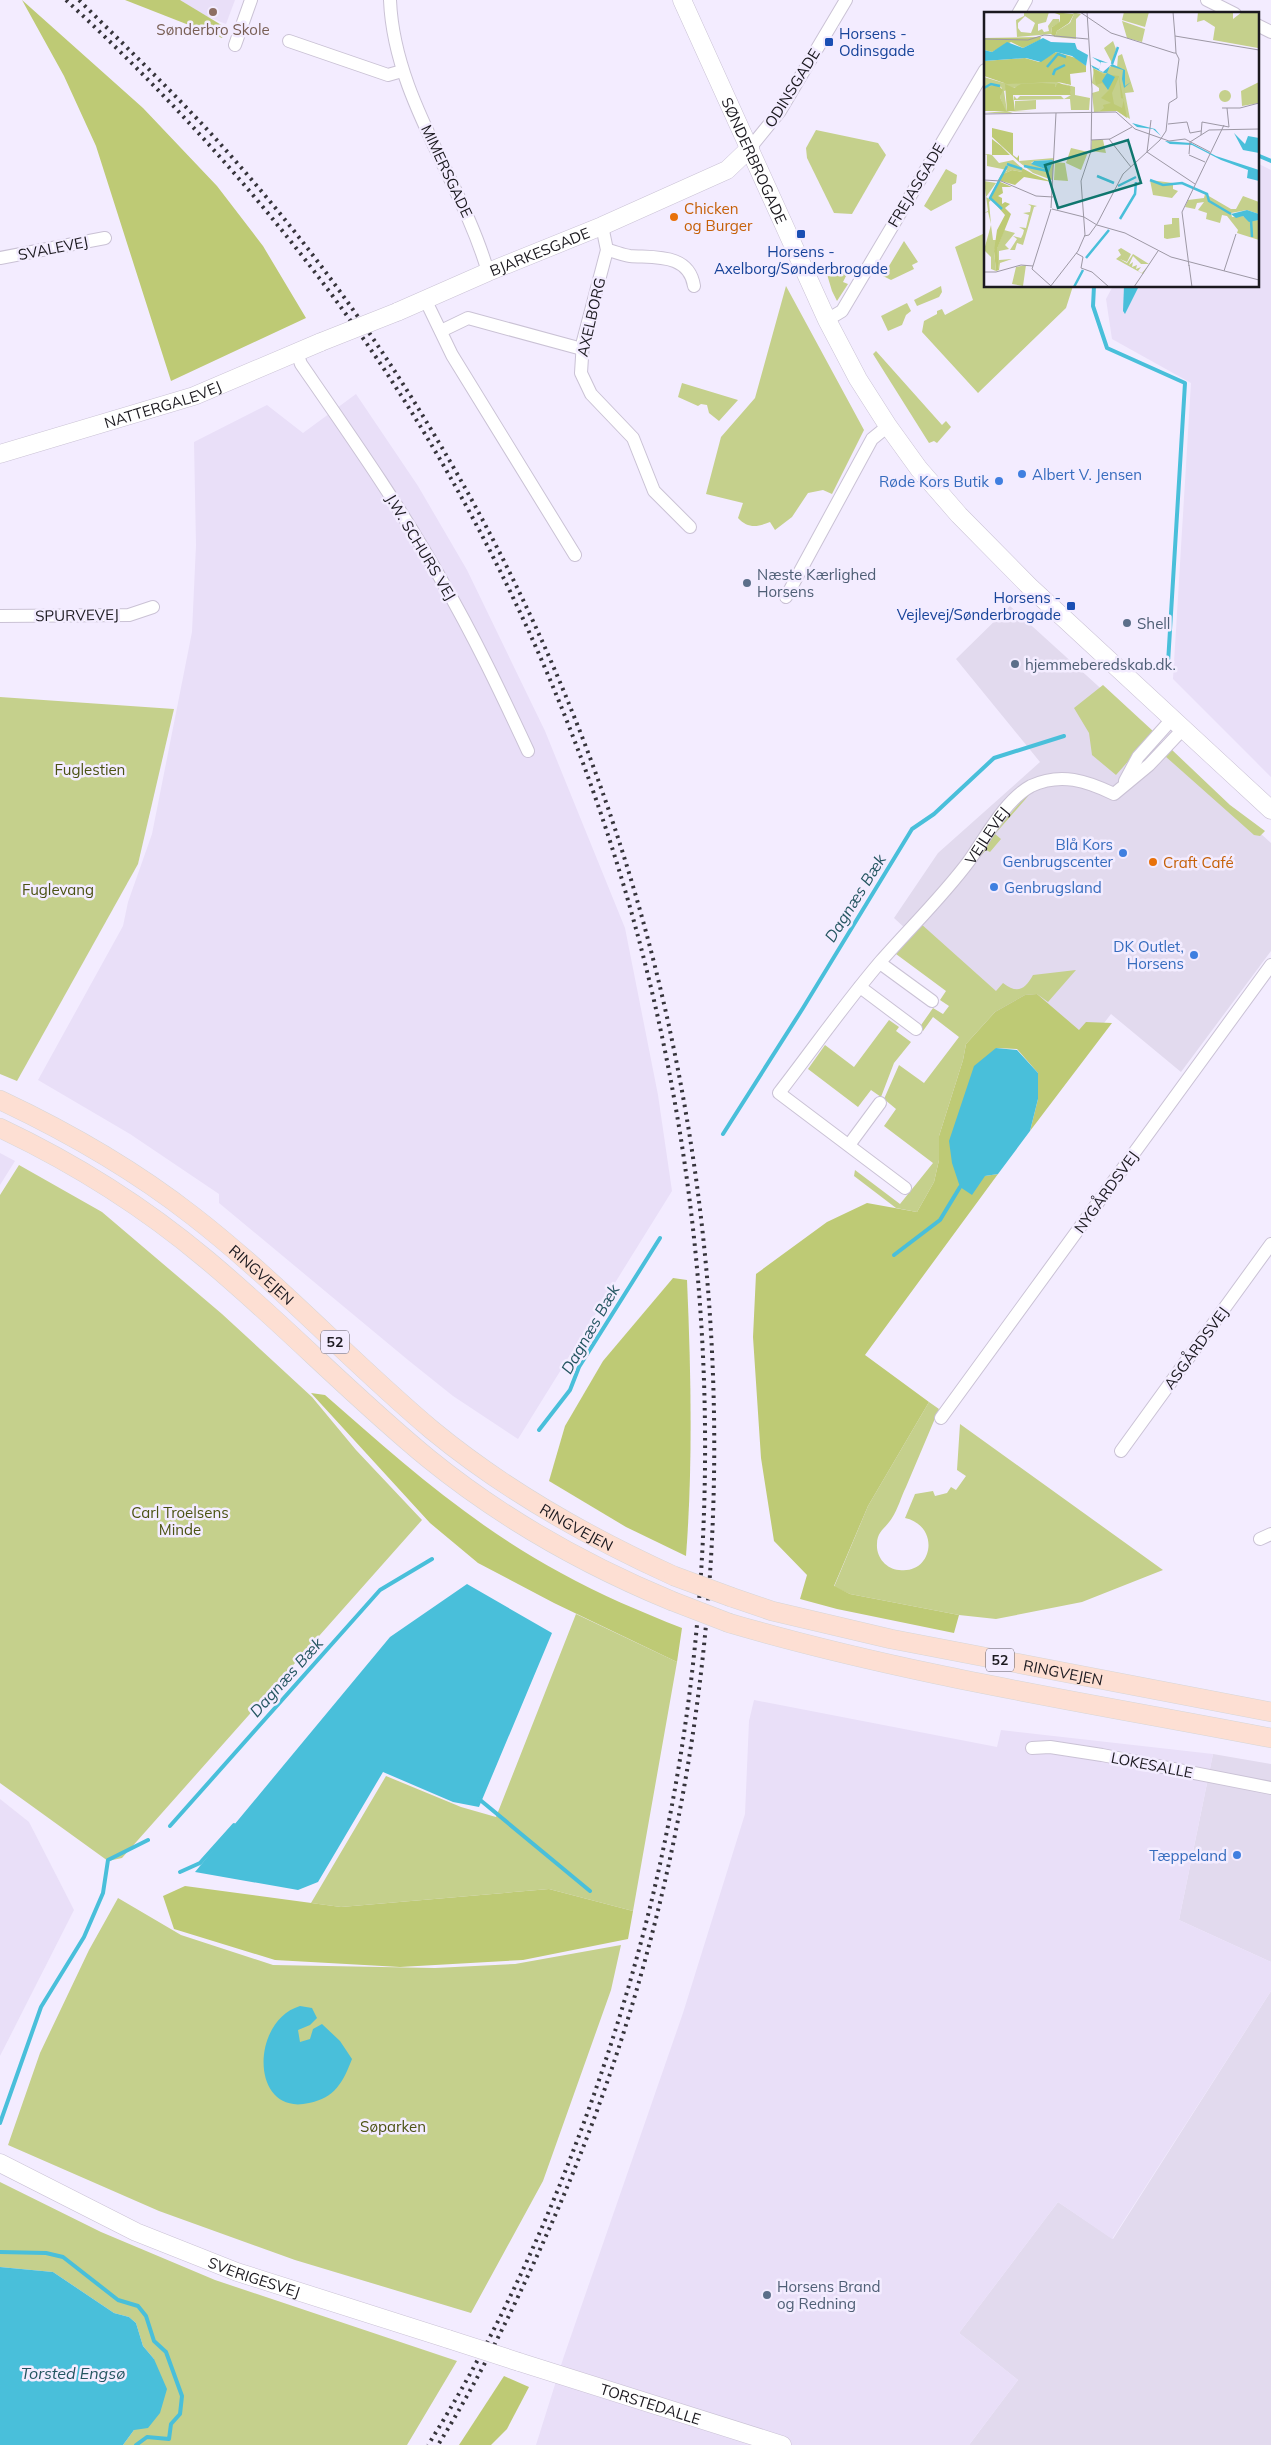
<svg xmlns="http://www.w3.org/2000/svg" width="1271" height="2445" viewBox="0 0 1271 2445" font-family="Mulish,sans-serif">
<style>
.commercial{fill:#e2daee}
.built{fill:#e9dff8}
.green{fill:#c5d08c}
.forest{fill:#beca75}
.water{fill:#49bfda}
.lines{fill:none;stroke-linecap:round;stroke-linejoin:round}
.stream{stroke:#49bfda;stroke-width:4}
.street-casing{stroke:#cac2d5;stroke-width:14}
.secondary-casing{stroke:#cac2d5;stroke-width:19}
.primary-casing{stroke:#d6d6d7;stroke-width:20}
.street{stroke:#fff;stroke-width:12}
.secondary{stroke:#fff;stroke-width:18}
.primary{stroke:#fddfd3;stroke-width:19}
.rail{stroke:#36343b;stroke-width:4;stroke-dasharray:2.5 5;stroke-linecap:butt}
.secondary-bridge-casing{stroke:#cac2d5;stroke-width:19;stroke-linecap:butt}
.primary-bridge-casing{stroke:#d6d6d7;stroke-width:20;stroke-linecap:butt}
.secondary-bridge{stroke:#fff;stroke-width:18}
.primary-bridge{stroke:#fddfd3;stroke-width:19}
.education-dot{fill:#8d6e63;stroke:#f3ecff;stroke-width:2}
.transit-dot{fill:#1a4fb4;stroke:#f3ecff;stroke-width:2}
.food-dot{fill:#e8710a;stroke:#f3ecff;stroke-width:2}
.shop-dot{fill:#3f7fe0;stroke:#f3ecff;stroke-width:2}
.service-dot{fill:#5c6f8a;stroke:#f3ecff;stroke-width:2}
.labels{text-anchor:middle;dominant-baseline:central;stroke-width:5;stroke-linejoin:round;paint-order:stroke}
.shield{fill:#f3ecff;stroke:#5c5862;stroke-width:1}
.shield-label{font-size:14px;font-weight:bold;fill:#1b191f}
.education-label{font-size:15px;fill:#785e54;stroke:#f3ecff}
.transit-label{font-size:15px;fill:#164399;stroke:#f3ecff;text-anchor:start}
.street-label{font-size:15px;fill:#1b191f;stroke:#f3ecff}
.food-label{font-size:15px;fill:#c56008;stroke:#f3ecff;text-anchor:start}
.shop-label{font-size:15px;fill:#366cbe;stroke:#f3ecff;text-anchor:end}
.service-label{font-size:15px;fill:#4e5e75;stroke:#f3ecff;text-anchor:start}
.park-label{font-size:15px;fill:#4b5213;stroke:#f3ecff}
.water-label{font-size:16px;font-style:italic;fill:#245561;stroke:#f3ecff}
.inset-river{fill:none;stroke:#49bfda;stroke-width:2.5}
.inset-road{fill:none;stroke:#9d98a5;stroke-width:1}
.view{fill:#0f766e;fill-opacity:0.15;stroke:#0f766e;stroke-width:2.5}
.inset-edge{fill:none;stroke:#1b191f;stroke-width:2.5}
</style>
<rect width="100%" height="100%" fill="#f3ecff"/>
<g class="commercial">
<path d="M1010,606L1271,843V951L1181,1072L1111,1014L1064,1075L894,918L938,853L1040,762L956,659Z"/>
<path d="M1213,1754L1271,1764V1962L1179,1920Z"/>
<path d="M1271,1991V2445H969L1018,2380L959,2333L1058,2202L1113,2239Z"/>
</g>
<g class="built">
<path d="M166,0H235L226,24Z"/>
<path d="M1257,163L1271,170V777L1173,679L1191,383L1112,339L1106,299L1113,286H1257Z"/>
<path d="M356,394L418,486L467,570L545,731L625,928L658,1095L672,1191L518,1439L453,1396L408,1360L219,1203V1194L130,1134L38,1080L123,926L128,902L152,834L192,632L196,545L194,442L267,405L303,433Z"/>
<path d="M0,1153L15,1161L0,1185Z"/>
<path d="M754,1700L997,1747L1001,1730L1213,1754L1179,1920L1271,1962V1991L1112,2239L1058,2202L959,2333L1018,2380L969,2445H536L563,2359L683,2013L745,1814L749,1721Z"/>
<path d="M0,1799L29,1822L74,1910L0,2056Z"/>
</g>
<g class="green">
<path d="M816,130L878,143L886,155L852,214L834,213L807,158L806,148Z"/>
<path d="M946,169L957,175L956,183L952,185V200L931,211L924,206Z"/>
<path d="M985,233V286H1073L1066,308L978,393L922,332L924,321L937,314V311L942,309L945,315L973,300L955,247Z"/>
<path d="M904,241L918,262L912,265L914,269L891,280L883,276Z"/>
<path d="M830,267L850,268L843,282L848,284L837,301L832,291L826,271Z"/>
<path d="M786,286L864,430L832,494L823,490L808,493L792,517L775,530L770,522C758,527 748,529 738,518L743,503L706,494L721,437L755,398Z"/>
<path d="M941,286L942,292L939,297L917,306L914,300Z"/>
<path d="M907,303L911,311L906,315L902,325L888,331L881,316Z"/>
<path d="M876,351L942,425L946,421L951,427L937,443L934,441L929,443L873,354Z"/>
<path d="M682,383L738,400L719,421L709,413L707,405L701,404L698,406L678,397Z"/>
<path d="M1103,685L1154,732L1116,775L1092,755L1089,733L1074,708Z"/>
<path d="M0,697L174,709L138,864L17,1081L0,1074Z"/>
<path d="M1171,749L1230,805L1265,831L1260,836L1254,835L1165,756Z"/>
<path d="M1030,794L995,834L1001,839L990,852L986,850L977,860L986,842L1024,798Z"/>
<path d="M920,923L996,991L1003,983C1017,994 1025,990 1033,975L1076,970L1048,1002L1037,994L1025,995L995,1012L966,1044L963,1060L939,1136V1160L934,1182L917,1212L896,1208L854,1176L855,1170L900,1204L933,1163L884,1126L896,1109L884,1099L899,1065L924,1083L959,1037L933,1017L923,1031L919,1028L933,1008L943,1014L949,1006L940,1000L946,991L896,954Z"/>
<path d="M889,1020L899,1027L896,1031L911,1042L894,1063L881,1097L871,1090L858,1107L808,1069L825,1045L854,1067Z"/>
<path d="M19,1165L102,1212L222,1314L312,1397L356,1450L422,1520L122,1858L108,1861L0,1783V1195Z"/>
<path d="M929,1402L939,1409C928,1435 917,1461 906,1487C901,1497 898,1509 892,1518C886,1528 877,1531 877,1544C876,1557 886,1569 899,1570C933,1575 941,1526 905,1518L915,1494L933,1491L935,1496L947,1493L951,1487L956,1490L966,1476L957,1470L960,1424L1163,1570L1082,1602L996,1619L959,1615L850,1594L834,1587L868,1506Z"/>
<path d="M576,1614L677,1662L633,1911L549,1889L341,1907L311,1903L386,1776L461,1807L496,1817Z"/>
<path d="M118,1898L181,1935L273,1965L435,1968L515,1964L621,1945L611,1990L543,2181L471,2313L295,2260L159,2211L8,2145L40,2053L89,1950Z"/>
<path d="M0,2182L101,2232L215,2280L457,2361L407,2445H123L134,2430L154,2359L143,2346L136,2323L129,2317L114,2313L53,2272L0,2267Z"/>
</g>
<g class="forest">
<path d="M22,0L143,108L217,186L263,246L306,318L171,381L96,146L64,76Z"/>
<path d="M125,0H180L228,29L222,38Z"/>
<path d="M1037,994L1079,1030L1086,1022L1112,1023L1030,1131L1038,1099V1073L1017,1049L996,1048L985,1176L998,1174L865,1355L929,1402L868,1506L834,1586L850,1594L959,1615L954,1633L837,1609L800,1599L807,1575L774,1541L761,1458L753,1337L756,1274L827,1222L867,1203L917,1212L934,1182L939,1160V1136L963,1060L966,1044L995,1012L1025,995Z"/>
<path d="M673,1278L687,1280C691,1372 693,1464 686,1556L626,1527L549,1481L565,1426L603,1361Z"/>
<path d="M311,1393L325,1395C399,1460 473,1526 561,1573C599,1594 641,1612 682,1628L677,1662L554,1603L478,1563L430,1523Z"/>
<path d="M185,1886L341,1907L549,1889L633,1911L628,1939L523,1960L400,1967L275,1960L174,1929L163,1896Z"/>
<path d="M504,2376L529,2387L507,2429L491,2445H459Z"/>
</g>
<g class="water">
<path d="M1124,286H1139L1125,314L1123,311Z"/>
<path d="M996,1048L1017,1050L1038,1073V1099L1030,1131L998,1174L985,1176L972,1195L960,1187L952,1163L949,1141L974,1066Z"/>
<path d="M467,1584L552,1633L479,1807L453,1802L383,1772L318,1882L298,1890L195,1872L390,1637Z"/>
<path d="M300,2006L312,2008L317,2018L310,2025L298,2030L300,2042L310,2039L313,2029L322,2024L340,2041L352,2059C343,2082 335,2098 309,2103C250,2117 250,2021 300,2006Z"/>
<path d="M0,2267L53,2272L114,2313L129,2317L136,2323L143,2346L154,2359L167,2389L160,2413L148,2428L134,2430L123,2445H0Z"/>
</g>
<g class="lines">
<g class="stream">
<path d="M1257,155L1271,161"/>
<path d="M1094,286L1093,306L1107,348L1185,383L1168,663"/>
<path d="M723,1134L803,1008L912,829L934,814L994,758L1064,736"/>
<path d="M894,1255L940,1220L960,1187"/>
<path d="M539,1430L570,1390L579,1367L660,1238"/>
<path d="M479,1799L590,1891"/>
<path d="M170,1826L380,1590L432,1559"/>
<path d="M180,1872L200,1863L234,1825"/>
<path d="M0,2123L41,2007L84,1937L103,1893L108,1860L148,1840"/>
<path d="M0,2252L46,2253L63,2257L118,2300L138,2306L146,2316L154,2341L166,2352L182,2396L180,2414L171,2424L169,2439L147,2437L136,2445"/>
</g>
<g class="street-casing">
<g id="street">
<path d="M390,0C394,98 461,179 488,272"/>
<path d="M1207,0L1235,14"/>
<path d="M1018,14L1026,0"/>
<path d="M1257,25L1271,32"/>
<path d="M289,41L388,75L402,71"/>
<path d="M235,45L251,0"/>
<path d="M750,148L780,111L846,0"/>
<path d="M602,226L607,250L583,341L581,373L591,394L633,438L654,491L690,527"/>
<path d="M607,250C614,251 622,255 630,256C654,258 689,253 694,286"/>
<path d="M0,258L105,238"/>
<path d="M425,299L452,355L575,555"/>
<path d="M827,320L842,311L985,70"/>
<path d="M441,331L468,318L582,349"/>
<path d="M297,353L301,364C350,435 400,506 442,581C474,636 501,693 528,751"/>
<path d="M786,597L872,439L888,426"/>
<path d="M0,616L129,615L153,607"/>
<path d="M1125,781L1138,757L1173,718"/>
<path d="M880,963L932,1001"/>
<path d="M860,987L916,1029"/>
<path d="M849,1145L880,1103"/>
<path id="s1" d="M905,1188L779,1093C813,1049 845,1003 881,961C910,928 943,896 969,861C986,837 1005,800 1031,786C1061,772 1087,781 1114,794L1149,765L1184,728"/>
<path d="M941,1418L1271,965"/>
<path d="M1121,1451L1271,1244"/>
<path d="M1260,1539L1271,1534"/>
<path d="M1032,1748L1050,1747L1102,1755L1271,1788"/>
</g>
</g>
<g class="secondary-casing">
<g id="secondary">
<path id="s2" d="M682,0L827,320L858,379L888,426L919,469L959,515L1029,586L1271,810"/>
<path id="s3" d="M397,312L488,272L602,226L727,170L750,148"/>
<path id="s4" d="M0,454L194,396L321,342"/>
<path id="s5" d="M0,2163L136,2232L237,2272L448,2339"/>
<path id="s6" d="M519,2362L782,2445"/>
</g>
</g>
<g class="primary-casing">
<g id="primary">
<path id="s7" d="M0,1100C68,1132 133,1169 193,1216C277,1281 350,1361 432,1430C506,1491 588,1537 674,1576"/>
<path d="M0,1128C74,1163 144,1207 206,1259C283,1323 352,1396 429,1459C503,1519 585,1565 672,1601"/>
<path id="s8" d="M731,1597L772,1611L891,1639L1271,1712"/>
<path d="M729,1623C906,1675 1090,1703 1271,1738"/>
</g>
</g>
<use href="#street" class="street"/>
<use href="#secondary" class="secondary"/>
<use href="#primary" class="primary"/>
<g class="rail">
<path d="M66,0C185,110 292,232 382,366C679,815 777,1376 652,1899C607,2084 530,2284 428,2445"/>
<path d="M79,0C133,54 188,106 238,164C312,248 378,340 435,436C758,974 805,1642 554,2218C520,2295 483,2373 438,2445"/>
</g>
<g class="secondary-bridge-casing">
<g id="secondary-bridge">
<path d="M321,342L397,312"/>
<path d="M448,2339L519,2362"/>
</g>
</g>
<g class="primary-bridge-casing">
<g id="primary-bridge">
<path d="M674,1576L731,1597"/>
<path d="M672,1601L729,1623"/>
</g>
</g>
<use href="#secondary-bridge" class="secondary-bridge"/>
<use href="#primary-bridge" class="primary-bridge"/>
</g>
<circle class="education-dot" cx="213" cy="12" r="5"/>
<g class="transit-dot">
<rect x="824" y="37" width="10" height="10" rx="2.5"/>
<rect x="796" y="229" width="10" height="10" rx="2.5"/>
<rect x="1066" y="601" width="10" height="10" rx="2.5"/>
</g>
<g class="food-dot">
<circle cx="674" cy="217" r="5"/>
<circle cx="1153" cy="862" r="5"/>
</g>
<g class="shop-dot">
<circle cx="1022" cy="474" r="5"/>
<circle cx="999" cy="481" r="5"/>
<circle cx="1123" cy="853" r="5"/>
<circle cx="994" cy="887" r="5"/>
<circle cx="1194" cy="955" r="5"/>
<circle cx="1237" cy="1855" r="5"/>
</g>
<g class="service-dot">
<circle cx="747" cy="583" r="5"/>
<circle cx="1127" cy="623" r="5"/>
<circle cx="1015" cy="664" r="5"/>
<circle cx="767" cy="2295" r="5"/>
</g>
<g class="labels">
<g class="shield">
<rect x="321" y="1330.5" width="28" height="23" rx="4"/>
<rect x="986" y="1648.5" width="28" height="23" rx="4"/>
</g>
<g class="shield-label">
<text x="335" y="1342">52</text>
<text x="1000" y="1660">52</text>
</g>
<g class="education-label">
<text x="213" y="29">Sønderbro Skole</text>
</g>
<g class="transit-label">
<text x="839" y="33">Horsens -<tspan x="839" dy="17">Odinsgade</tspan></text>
<text x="801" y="251" text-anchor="middle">Horsens -<tspan x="801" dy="17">Axelborg/Sønderbrogade</tspan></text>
<text x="1061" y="597" text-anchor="end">Horsens -<tspan x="1061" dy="17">Vejlevej/Sønderbrogade</tspan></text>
</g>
<g class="street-label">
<text transform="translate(792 88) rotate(-58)">ODINSGADE</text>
<text stroke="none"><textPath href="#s2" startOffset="176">SØNDERBROGADE</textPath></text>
<text transform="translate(447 171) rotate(65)">MIMERSGADE</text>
<text transform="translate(916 185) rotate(-59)">FREJASGADE</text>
<text transform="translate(53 248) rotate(-11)">SVALEVEJ</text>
<text stroke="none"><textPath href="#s3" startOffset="155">BJARKESGADE</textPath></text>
<text transform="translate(591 317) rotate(-77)">AXELBORG</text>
<text stroke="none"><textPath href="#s4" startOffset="170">NATTERGALEVEJ</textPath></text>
<text transform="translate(421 547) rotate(59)">J.W. SCHURS VEJ</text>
<text transform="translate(77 615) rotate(-1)">SPURVEVEJ</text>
<text stroke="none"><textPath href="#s1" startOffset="489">VEJLEVEJ</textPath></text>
<text transform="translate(1106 1192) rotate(-54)">NYGÅRDSVEJ</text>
<text stroke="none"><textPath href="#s7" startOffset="316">RINGVEJEN</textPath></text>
<text transform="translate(1196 1348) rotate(-54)">ASGÅRDSVEJ</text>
<text stroke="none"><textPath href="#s7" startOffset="721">RINGVEJEN</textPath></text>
<text stroke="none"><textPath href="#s8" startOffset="341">RINGVEJEN</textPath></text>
<text transform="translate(1152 1765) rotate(11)">LOKESALLE</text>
<text stroke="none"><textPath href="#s5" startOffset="279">SVERIGESVEJ</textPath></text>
<text stroke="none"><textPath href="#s6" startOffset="138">TORSTEDALLE</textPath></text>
</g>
<g class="food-label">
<text x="684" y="208">Chicken<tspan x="684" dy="17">og Burger</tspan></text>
<text x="1163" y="862">Craft Café</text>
</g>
<g class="shop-label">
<text x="1032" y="474" text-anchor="start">Albert V. Jensen</text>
<text x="989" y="481">Røde Kors Butik</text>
<text x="1113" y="844">Blå Kors<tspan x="1113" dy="17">Genbrugscenter</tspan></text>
<text x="1004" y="887" text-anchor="start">Genbrugsland</text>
<text x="1184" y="946">DK Outlet,<tspan x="1184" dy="17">Horsens</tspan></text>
<text x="1227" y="1855">Tæppeland</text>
</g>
<g class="service-label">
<text x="757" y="574">Næste Kærlighed<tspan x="757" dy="17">Horsens</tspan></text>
<text x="1137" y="623">Shell</text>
<text x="1025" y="664">hjemmeberedskab.dk.</text>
<text x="777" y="2286">Horsens Brand<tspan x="777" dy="17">og Redning</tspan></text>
</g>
<g class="park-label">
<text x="90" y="769">Fuglestien</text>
<text x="58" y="889">Fuglevang</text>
<text x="180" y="1512">Carl Troelsens<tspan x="180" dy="17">Minde</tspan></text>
<text x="393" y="2126">Søparken</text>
</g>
<g class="water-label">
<text transform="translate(855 898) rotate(-58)">Dagnæs Bæk</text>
<text transform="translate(590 1329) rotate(-60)">Dagnæs Bæk</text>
<text transform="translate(286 1677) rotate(-48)">Dagnæs Bæk</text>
<text x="73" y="2373">Torsted Engsø</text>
</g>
</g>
<g transform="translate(984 12)">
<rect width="275" height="275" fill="#f3ecff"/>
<path d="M40,0H65L62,10L54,12V19L58,17L60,20L65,19L64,14L69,7H75L76,11L68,15L67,22L33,25L32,8L40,4ZM41,4L51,11L47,21L37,20L34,16V11ZM87,0L97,2L92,7V27L71,25L73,19L86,11L90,2ZM140,0H165L161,15L138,8ZM214,0L249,1V7L258,0H275L274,36L229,28L231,15L220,8L213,10ZM138,9L161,17L158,30L143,26ZM129,29L132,37L128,51L120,36ZM138,42L150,80L141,81L146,107L133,99L110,100L108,81L115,79V76L108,71L110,57L120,61L128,53L133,56L134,44ZM0,65L20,71L73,70L91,75V83L106,86L105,98H87L86,87L30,88V84L33,87L36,84H77L80,87L87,83L85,74L77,71L71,75L42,72L20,79L23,99L29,101H0L21,99L16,85L18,76L14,73L0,75ZM275,70V91L258,94L257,79ZM235 84a6 6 0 1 1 12 0a6 6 0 1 1-12 0ZM52,88V97L31,99V89ZM108,128H119L122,141L107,139ZM87,136L104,140L97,158L82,151ZM0,143L4,142L8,143L15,151L29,148L38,156V160L28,158L17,163L23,158L3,154V143ZM70,146L68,168L49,161L35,149ZM66,148L64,158L47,151L50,149ZM71,150L81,151L84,169L70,168ZM166,168L189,171V177L194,179L188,186L169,183ZM0,169L12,171L2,185L7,188L5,190L7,212L4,200L0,201L4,199ZM211,176L247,197H252L259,184L275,190V202L263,198L247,201L248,205L259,204L265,209L275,208V228L253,221L254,218L243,204L238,203L236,211L222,207L223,201L214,198L220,190L213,191L211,197L201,195L204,188L220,186L221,182ZM44,192L53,194L50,195L39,233L33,231L31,238H26L33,227L29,224L37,226L39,222L40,218L35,215L42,216L45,203L39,201L46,200L47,194ZM188,206H195L196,225L183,227L180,226V213L188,212ZM7,213L9,228H14L10,239L12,259L7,257V245L0,238ZM20,218L31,221L21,233L25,237L15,239V248L28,247L16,251L15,258L12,239ZM137,236L147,242L143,250L136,247L141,250L143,251L149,242L165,252H157L149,244L145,253L149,250L148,255L153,253L152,257L157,255L154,259L158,261L163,255L159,262L132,247L137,243L134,238ZM42,253L39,274L28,272L32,255Z" fill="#c5d08c" fill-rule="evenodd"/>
<path d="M68,0L90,2L85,11L73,19L71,25L67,22L68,15L76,10V3ZM57,25L56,28L39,36L27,30L8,40L0,38V26ZM72,40L92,46L102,54V60L86,62L87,73L74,70L23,72L0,64V49L41,46L55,50ZM109,56L119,62L135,64L143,106L133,99H116L120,96L119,93L127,91L117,86L125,78L118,71L112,73ZM135,65L137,86L140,87L138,96L130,92L128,81ZM58,71L71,72V75L74,71L86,74L87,83H29L31,99L49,100L23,99L21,72L30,76L37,72ZM14,73L19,78L16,85L22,99H0V75ZM8,116L29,121V143L33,146L35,143V149L49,161L35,150L8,125ZM8,127L17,134L26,143H8ZM38,156L49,162L68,170L40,165L31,173L14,168L17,163L28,158L38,160ZM14,169L28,175H18L19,181L14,184L18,186V192L21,190L26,192L21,196L27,202L13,237L15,258L12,259L10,239L13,218L21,203L6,186Z" fill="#beca75" fill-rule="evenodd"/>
<path d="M59,26L67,30L91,31L93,37L104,43L102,54L88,44L72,40L57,50L42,46L0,49V38L8,40L23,30L39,36ZM108,45L124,51L117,50L115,58L119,60L128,52L141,58V74L147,70L140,76L148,111L171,117L177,124L169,117L153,115L148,111L138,67L139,58L126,54L123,61L131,65L124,78L118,69L123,61H120L109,56L107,53L115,57L117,51ZM250,121L261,132L264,124L275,126V141L259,138ZM181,129L207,131L232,144L275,158V169L263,166L264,158L237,148L208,133L186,132ZM67,148L64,158L47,152L50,149ZM263,198L275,202V208L265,210L259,204L252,206L247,202Z" fill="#49bfda"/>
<path class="inset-river" d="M128,52L134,35M63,55L74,42L82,45M69,63L71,58L81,53M0,76L7,72L16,74M23,152L38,157M40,154L64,159L68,148M113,164L130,171M166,168L179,173L198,171L223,182L225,189L247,202M134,174L152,165M18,197L6,186L23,154M136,207L151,182L152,170M267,208L268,225M102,246L125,218M90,275L99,258"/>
<path class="inset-road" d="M96,0L127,21L190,41H192L191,24L275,38M189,0L191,24M0,27L44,28L60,23L104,27M238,96H256L275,91M0,102L132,100L151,117L185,129L201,127L226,140M184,112L203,110L206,121L217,119M217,123L218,110L245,115L243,96M125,127L147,155M107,128L126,127L148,115M163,140L211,172M163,140L167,108M205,142L206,130L225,118L275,117M205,143L221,150M0,168L17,169L52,184L69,185M67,196L72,101M67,197L48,257L67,274M68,197L100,205M100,205L113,213L141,221L187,245L275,268M100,224L105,223L113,212L139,162L176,128L182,119L185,91L193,86L192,69L195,47L192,41M92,241L99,245L97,256L108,260L125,275M205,253L208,275M205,254L198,200L240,113M240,259L252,222M0,260H12L37,253L49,254M66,275L94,239L101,223L97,169L107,139L108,77L103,0M150,275L174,239"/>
<path class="view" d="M144,128L157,171L74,196L61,153Z"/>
<rect width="275" height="275" class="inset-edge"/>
</g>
</svg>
